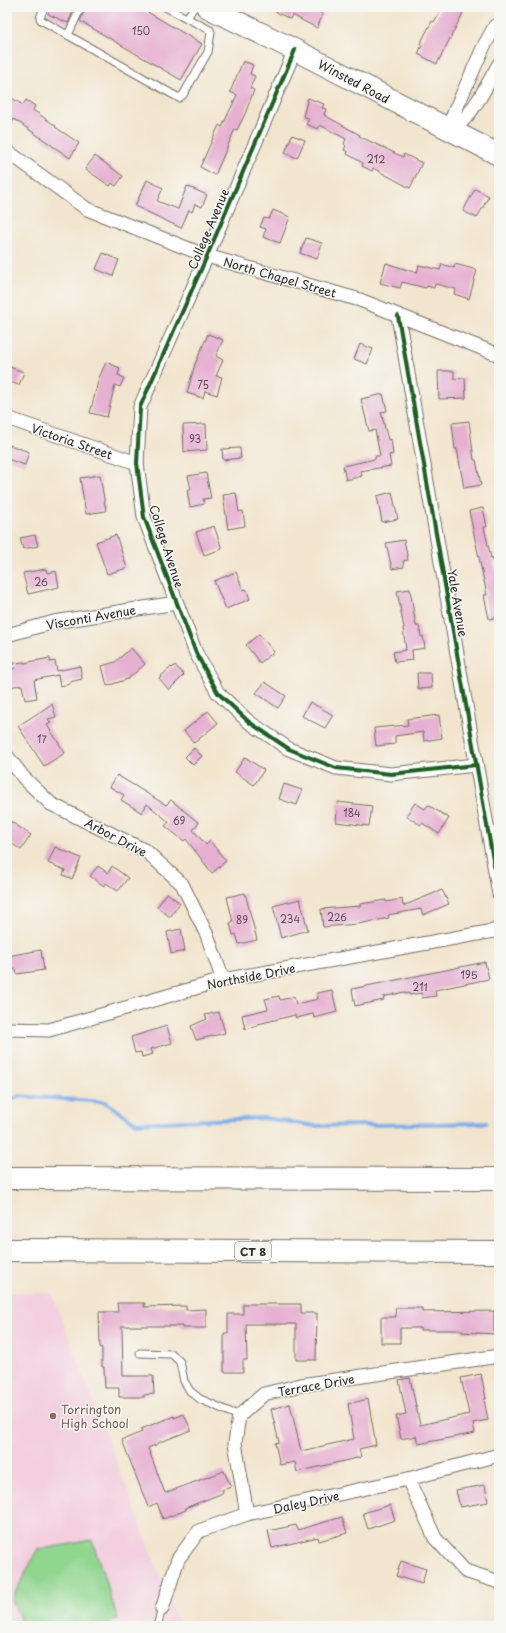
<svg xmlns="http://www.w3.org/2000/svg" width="506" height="1633" viewBox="0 0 506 1633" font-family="'Playpen Sans',sans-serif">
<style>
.built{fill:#f3cfdf}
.pitch{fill:#90d68f;stroke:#5e805d}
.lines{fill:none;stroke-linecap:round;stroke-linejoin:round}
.stream{stroke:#7eafe9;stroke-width:4}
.building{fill:#e6b0d1}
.service-casing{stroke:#716c64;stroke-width:9}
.minor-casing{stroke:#716c64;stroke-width:15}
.primary-casing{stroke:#716c64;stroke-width:23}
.motorway-casing{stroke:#716c64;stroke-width:24}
.service{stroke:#fff;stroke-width:7}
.minor{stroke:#fff;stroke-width:13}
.primary{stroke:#fff;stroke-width:21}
.motorway{stroke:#fff;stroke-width:22}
.cycleway-casing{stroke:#f6f6f2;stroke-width:6}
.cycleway{stroke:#1b5e20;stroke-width:4}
.education-dot{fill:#8d6e63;stroke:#f6f6f2;stroke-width:1.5}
.labels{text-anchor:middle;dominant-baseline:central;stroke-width:3;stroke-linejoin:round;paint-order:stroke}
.number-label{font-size:10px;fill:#5a4c54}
.shield{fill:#f6f6f2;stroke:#686867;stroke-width:1}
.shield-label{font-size:11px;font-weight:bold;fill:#2b2b2b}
.street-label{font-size:12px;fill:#2b2b2b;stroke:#f6f6f2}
.education-label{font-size:12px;fill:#785e54;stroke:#f6f6f2;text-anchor:start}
</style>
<rect width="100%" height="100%" fill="#f6f6f2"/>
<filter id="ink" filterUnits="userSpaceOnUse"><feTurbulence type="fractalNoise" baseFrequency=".025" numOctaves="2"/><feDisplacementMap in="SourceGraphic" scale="8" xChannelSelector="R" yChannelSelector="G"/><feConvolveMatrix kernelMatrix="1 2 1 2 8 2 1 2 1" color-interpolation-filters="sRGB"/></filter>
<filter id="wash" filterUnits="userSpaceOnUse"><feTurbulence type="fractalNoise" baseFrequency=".012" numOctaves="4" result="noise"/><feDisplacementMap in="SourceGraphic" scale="16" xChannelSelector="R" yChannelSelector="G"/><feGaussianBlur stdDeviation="0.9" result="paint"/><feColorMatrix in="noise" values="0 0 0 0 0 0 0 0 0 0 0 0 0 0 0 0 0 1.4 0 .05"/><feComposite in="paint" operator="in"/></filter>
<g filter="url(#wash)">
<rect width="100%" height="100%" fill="#f2e5ce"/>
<path class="built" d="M7,1293H52L179,1626H7Z"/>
<path class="pitch" d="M92,1540L118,1619L101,1626H23L12,1599L37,1550Z"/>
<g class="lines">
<path class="stream" d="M7,1101L19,1096L105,1102L136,1123L265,1118L315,1126L486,1123"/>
</g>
<g id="blocks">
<g class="building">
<path d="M51,7H75L68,23L48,14Z"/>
<path d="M86,7H139L202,44L181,80L80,21Z"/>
<path d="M266,7H320L318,11L323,14L317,28L292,15L290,19Z"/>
<path d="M442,7H464L461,12L463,13L437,64L418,54L422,45L420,44L432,21L434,22Z"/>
<path d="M243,61L253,65L250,74L255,76L250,88L254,90L245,114L237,130L235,129L215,175L200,167L219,125L222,127L237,95L230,92Z"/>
<path d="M7,95L23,105L26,100L35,106L33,110L56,126L55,127L79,143L70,158L14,119L7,130Z"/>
<path d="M308,98L324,104L322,108L326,109L324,115L360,135L359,136L403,157L404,154L422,163L410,188L373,168L372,171L362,166L363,163L347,154L348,152L344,150L346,146L344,144L346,139L320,125L318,129L306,124L309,119L303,116Z"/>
<path d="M292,135L305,140L297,158L285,153Z"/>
<path d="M95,156L123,176L116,186L112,183L110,186L85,169Z"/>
<path d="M147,180L163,188L157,201L178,209L187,186L207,195L202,207L195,204L192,212L189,210L181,228L135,206Z"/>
<path d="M475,189L489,196L477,218L463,211Z"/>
<path d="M273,210L290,217L280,243L263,237L266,229L260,227L264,218L269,219Z"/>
<path d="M306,238L322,243L317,259L300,253Z"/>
<path d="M103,253L119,260L113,276L96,269Z"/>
<path d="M386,263L417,273L419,265L440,270L442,264L454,268L455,264L477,270L469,299L454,294L456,289L435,284L434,288L427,286L426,288L402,282L400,288L380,283Z"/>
<path d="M208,334L223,340L216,356L223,360L216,376L222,377L217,395L205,391L203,398L187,393L195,364Z"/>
<path d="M360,344L373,349L367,364L354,359Z"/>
<path d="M106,362L120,368L118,375L124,378L120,387L115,385L107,417L90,413L99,378Z"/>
<path d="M7,366L24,372L19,385L7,381Z"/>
<path d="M438,371H454V379L465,378L466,398L439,399Z"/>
<path d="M383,394L387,411L381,412L388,440L391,439L393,454L389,455L391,466L360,471L362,476L346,480L343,466L375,459V456H380L375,430L369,431L361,399Z"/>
<path d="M469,421L474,460H476L481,485L464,488L457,449H455L452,423Z"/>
<path d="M206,424L207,450L184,452L183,425Z"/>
<path d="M7,444L29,452L25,465L7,459Z"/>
<path d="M240,448L241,458L223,460L222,449Z"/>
<path d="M206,473L211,498L203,499L204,504L190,507L187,490L191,489L188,476Z"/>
<path d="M100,475L106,511L86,514L80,478Z"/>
<path d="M392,492L398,519L382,522L377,496Z"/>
<path d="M236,493L239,512L243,511L245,526L228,529L223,495Z"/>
<path d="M483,508L487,527H484L491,558L492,557L499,584V617L489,619L484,595H487L469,511Z"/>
<path d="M214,526L222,549L204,555L196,532Z"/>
<path d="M35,535L38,546L23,549L20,538Z"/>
<path d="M116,535L127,568L107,574L96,542Z"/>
<path d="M404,540L408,560L403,561L404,567L392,569L386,543Z"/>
<path d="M46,569L47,573L56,571L59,587L28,594L23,573Z"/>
<path d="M236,572L243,590L246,589L250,599L226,609L214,581Z"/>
<path d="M410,589L416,626H419L421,637L423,636L425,648L412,650L413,660L395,662L393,652L406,650L403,628H404L397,591Z"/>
<path d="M259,634L274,652L260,663L246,645Z"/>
<path d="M131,648L145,664L128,679L107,686L102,666L115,662Z"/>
<path d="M50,658V662L55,661L57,671L80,666L82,679L70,682V684L60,686L58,675L34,680L37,698L25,700L22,685L7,687V670L15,668L14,663L24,662V663Z"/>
<path d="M175,665L184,675L169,690L159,678L171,667L172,668Z"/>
<path d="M417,673H431L432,688L418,689Z"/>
<path d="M265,682L286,696L278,708L256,693Z"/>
<path d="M310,702L333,715L325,728L302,716Z"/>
<path d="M52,704L56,717L48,719L51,723L47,725L65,753L44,766L18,726Z"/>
<path d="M208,711L218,723L194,743L184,731Z"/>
<path d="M439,715L442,738L424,741L423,732L395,736V744L376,746L374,728L408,725L407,719Z"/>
<path d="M194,748L202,756L193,765L185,757Z"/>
<path d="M245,757L264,770L254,785L235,772Z"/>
<path d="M117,775L166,805L171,800L199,823L193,830L206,845L210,841L226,861L212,873L186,839L184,841L165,826L169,822L147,804L142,813L121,800L124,795L110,787Z"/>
<path d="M284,784L302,790L297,805L279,799Z"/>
<path d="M338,802L372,806L369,826L336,822Z"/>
<path d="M415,803L425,809L428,805L449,818L439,834L422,823L421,825L406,816Z"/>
<path d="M7,819L31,835L21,850L7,840Z"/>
<path d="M55,847L81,858L72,879L63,875L65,870L48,863Z"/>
<path d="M98,866L108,873L112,866L128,878L118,891L106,883L104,886L90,876Z"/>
<path d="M442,890L449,904L423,915L421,909L388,915L389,918L358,924L323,927L321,909L360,906V904L386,900V902L402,899L403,906Z"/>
<path d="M167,893L180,903L170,917L157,907Z"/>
<path d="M245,893L257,940L239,944L236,934L233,935L230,923L233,922L227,897Z"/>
<path d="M300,899L308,930L281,938L273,906Z"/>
<path d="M181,929L185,951L171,954L167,932Z"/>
<path d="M41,950L44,970L17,974L16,969L7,970V956Z"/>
<path d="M485,962L489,979L435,990L436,996L422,998L421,993L410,995L409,993L405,994L404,992L383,997L384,1000L355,1006L352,989Z"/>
<path d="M332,990L337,1012L314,1018L313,1014L296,1018L295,1015L258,1024V1026L245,1029L242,1015L268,1009L265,999L279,996L280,1000L294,997L296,1004L318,999L317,993Z"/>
<path d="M219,1012L225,1033L196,1040L191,1026L207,1019L205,1015Z"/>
<path d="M167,1026L172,1043L151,1049L153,1054L142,1057L141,1052L135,1053L131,1037Z"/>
<path d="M117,1303H145L144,1307L186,1306V1310L206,1309V1328H182V1326H122L123,1376H153L154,1394L144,1395V1397H119V1388H105L104,1367H102V1348L100,1347L99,1312H118Z"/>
<path d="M243,1304H301V1313H317L316,1360H296V1324H246L247,1360H243V1372H224V1333H228V1314H243Z"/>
<path d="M395,1308H422V1312L494,1311V1334L462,1332V1330H420V1328H400V1343H381V1317H396Z"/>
<path d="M481,1374L486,1399H484L488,1420L473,1423L475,1433L418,1444L416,1436L401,1439L396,1416L406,1414L399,1380L410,1378L420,1425L469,1414L461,1378Z"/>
<path d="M368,1399L376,1445L359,1449L361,1457L297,1472L295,1462L280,1465L275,1443L279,1442L271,1409L290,1404L301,1451L354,1439L348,1404Z"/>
<path d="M184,1414L191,1430L158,1443V1444L148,1448L165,1493L224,1471L231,1487L222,1490L223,1493L185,1508L186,1510L163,1519L157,1503L148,1507L122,1440L142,1432L141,1429L174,1416V1418Z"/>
<path d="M485,1485L488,1502L460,1507L456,1490Z"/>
<path d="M390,1505L395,1520L368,1529L363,1513Z"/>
<path d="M342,1517L347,1533L319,1541L318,1537L272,1548L268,1531L296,1525L298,1530Z"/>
<path d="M401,1561L426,1569L422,1584L396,1576Z"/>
</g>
</g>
</g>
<g filter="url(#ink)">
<use href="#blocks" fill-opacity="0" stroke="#716c64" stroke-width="1"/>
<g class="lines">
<g class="service-casing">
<g id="service">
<path d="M44,7L40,18L41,20L179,98L183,95L208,52L211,32L210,30L165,7"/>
<path d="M187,18L194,7"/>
<path d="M68,35L81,7"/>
<path d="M140,1353L172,1354L180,1362L184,1381L190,1391L200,1399L239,1416"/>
<path d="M157,1626L162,1609"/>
</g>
</g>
<g class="minor-casing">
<g id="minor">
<path d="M295,50L207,256L140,407L137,463L144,517L196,653L218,693L249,722L289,749L336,768L391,774L476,765"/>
<path d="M450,131L452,118L457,106L484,46L495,26L499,25"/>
<path d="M450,131C471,120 487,84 499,64"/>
<path d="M7,151L87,209L207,256L360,300L499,355"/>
<path d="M398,316L499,894"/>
<path d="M7,418L137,463"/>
<path d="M7,635L54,622L176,603"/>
<path d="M7,756L24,778L51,804L146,851L182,884L207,935L223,980"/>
<path d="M7,1029L49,1030L223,980L499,930"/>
<path d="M408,1479L435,1538L465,1571L499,1582"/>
<path d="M247,1514L235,1443L239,1416L264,1394L301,1385L499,1356"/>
<path d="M162,1609L178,1559L199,1531L247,1514L408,1479L499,1455"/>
</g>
</g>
<g class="primary-casing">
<path id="primary" d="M207,7L295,50L499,155"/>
</g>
<g class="motorway-casing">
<g id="motorway">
<path d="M7,1178L499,1179"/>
<path d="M7,1250L499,1252"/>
</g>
</g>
<use href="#service" class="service"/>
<use href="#minor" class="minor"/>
<use href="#primary" class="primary"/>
<use href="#motorway" class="motorway"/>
<g class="cycleway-casing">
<g id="cycleway">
<path d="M295,50L207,256L140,407L137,463L144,517L196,653L218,693L249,722L289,749L336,768L391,774L476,765"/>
<path d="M398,316L499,894"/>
</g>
</g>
<use href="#cycleway" class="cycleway"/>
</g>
</g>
<circle class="education-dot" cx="53" cy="1416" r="4"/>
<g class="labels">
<g class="number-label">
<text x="141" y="30">150</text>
<text x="376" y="158">212</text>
<text x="203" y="384">75</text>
<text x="195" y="438">93</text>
<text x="41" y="581">26</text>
<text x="42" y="738">17</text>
<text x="352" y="812">184</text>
<text x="179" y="820">69</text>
<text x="337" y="916">226</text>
<text x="290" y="918">234</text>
<text x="242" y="919">89</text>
<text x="469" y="974">195</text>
<text x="420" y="986">211</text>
</g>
<rect class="shield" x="235" y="1242" width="36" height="18" rx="3"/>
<g class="shield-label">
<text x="253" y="1251">CT 8</text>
</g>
<g class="street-label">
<text transform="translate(354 81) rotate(28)">Winsted Road</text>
<text transform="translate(208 229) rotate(-67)">College Avenue</text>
<text transform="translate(280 277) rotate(16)">North Chapel Street</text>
<text transform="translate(72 441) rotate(19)">Victoria Street</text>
<text transform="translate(167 546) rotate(72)">College Avenue</text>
<text transform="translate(458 603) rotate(80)">Yale Avenue</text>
<text transform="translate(91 617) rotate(-10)">Visconti Avenue</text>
<text transform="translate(116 837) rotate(28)">Arbor Drive</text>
<text transform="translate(251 976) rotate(-11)">Northside Drive</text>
<text transform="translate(316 1385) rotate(-10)">Terrace Drive</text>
<text transform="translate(306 1502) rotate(-12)">Daley Drive</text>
</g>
<g class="education-label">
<text x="61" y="1409">Torrington<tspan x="61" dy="14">High School</tspan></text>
</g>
</g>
<rect width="506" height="1633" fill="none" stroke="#f6f6f2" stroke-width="24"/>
</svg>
